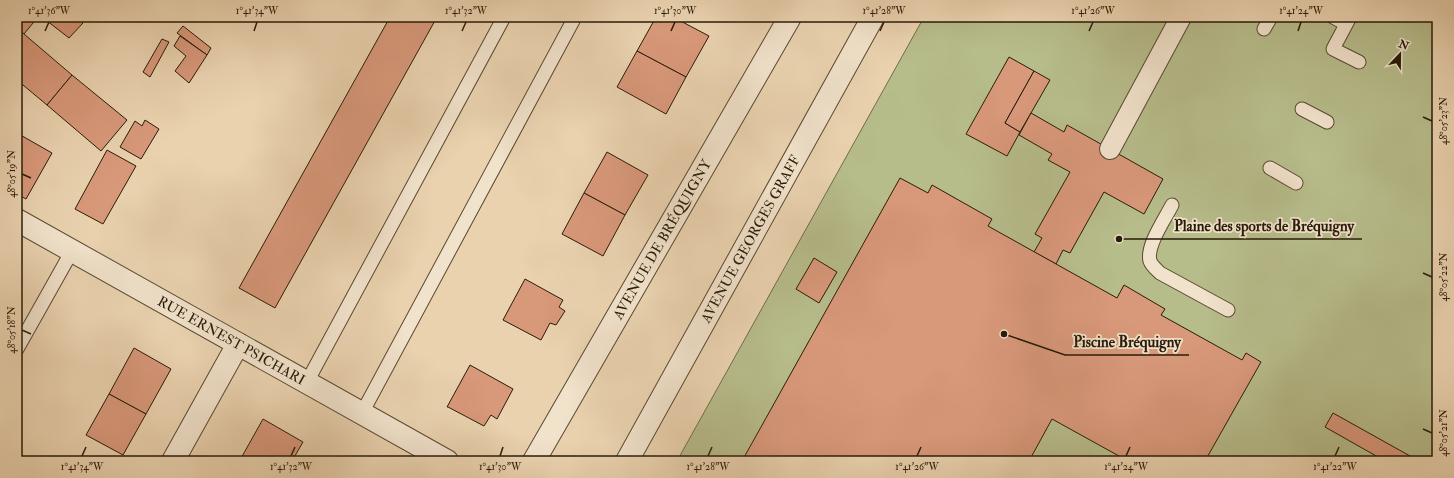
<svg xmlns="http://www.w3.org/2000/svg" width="1454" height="478" viewBox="0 0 1454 478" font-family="'IM FELL Double Pica',serif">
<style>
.green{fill:#b7bc8b;stroke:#706c4a}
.building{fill:#d8987a;stroke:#291b09}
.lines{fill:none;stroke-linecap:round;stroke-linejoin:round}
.service-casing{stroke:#594932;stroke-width:15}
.pedestrian-casing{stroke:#594932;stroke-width:22}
.minor-casing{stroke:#594932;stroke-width:24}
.tertiary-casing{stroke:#594932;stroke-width:24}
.service{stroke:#f1e2cb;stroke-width:13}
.pedestrian{stroke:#f1e2cb;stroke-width:20}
.minor{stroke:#f1e2cb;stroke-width:22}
.tertiary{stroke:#f1e2cb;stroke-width:22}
.ticks{fill:none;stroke:#291b09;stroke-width:1.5}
.labels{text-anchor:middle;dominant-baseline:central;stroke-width:3.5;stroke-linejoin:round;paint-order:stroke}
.street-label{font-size:14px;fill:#291b09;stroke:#f1e2cb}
.leader{fill:none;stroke:#291b09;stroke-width:1.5}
.callout-dot{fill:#291b09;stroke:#f1e2cb;stroke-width:1.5}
.callout-label{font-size:15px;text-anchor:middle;font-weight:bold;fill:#291b09;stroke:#f1e2cb;stroke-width:3.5;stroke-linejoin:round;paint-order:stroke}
.neatline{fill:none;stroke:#291b09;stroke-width:1.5}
.ticks-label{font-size:10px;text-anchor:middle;fill:#291b09}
</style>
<rect width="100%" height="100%" fill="#ead2af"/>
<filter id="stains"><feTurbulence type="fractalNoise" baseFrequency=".005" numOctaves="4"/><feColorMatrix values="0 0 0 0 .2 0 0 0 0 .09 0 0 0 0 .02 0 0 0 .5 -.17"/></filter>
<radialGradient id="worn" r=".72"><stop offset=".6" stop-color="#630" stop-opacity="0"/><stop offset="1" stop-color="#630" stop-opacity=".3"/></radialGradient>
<path class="green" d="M924,17H1437V461H677Z"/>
<g class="building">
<path d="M17,17H38L24,34L17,28Z"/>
<path d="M42,17H76L83,23L69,38Z"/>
<path d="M390,17H437L275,308L239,288Z"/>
<path d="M656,17H673L709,36L686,77L637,51Z"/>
<path d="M183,26L211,48L207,55L177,33Z"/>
<path d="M17,28L72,75L47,105L17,80Z"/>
<path d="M180,36L207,55L189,83L175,71L186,56L174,46Z"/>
<path d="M162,39L169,42L150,77L143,72Z"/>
<path d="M637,51L686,77L666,114L617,87Z"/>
<path d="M1009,57L1034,71L1005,123L1020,132L1007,156L966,134Z"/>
<path d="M1034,71L1050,80L1020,132L1005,123Z"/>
<path d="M72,75L127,120L101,151L47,105Z"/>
<path d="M1031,113L1064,132L1067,125L1163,179L1144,214L1104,192L1070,253L1063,250L1056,264L1034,252L1042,238L1035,234L1070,172L1048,160L1052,154L1019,135Z"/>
<path d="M145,120L159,129L141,159L120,147L135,121L142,126Z"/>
<path d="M17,133L52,153L26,199L17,194Z"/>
<path d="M107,150L136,166L103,224L75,209Z"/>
<path d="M607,152L648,175L625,215L584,193Z"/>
<path d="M900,178L928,193L932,185L992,219L988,226L1117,298L1124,285L1165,309L1161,315L1242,360L1246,353L1261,362L1205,461H1128L1052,419L1029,461H742Z"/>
<path d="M584,193L625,215L603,256L562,234Z"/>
<path d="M814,258L837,272L819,303L796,289Z"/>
<path d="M525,279L563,300L559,307L565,311L556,325L550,323L541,340L503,320Z"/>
<path d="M134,348L171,369L146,414L109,394Z"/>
<path d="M470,365L513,389L497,419L491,415L484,426L448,407H447Z"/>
<path d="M109,394L146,414L123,455L86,435Z"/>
<path d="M1333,413L1419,461H1385L1325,427Z"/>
<path d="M263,419L303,442L292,461L240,460Z"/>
</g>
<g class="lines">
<g class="service-casing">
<g id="service">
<path d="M1333,17L1346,24"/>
<path d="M1350,17L1333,49L1359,62"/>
<path d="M1264,29L1271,17"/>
<path d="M1302,109L1327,122"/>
<path d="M1270,168L1296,183"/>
<path d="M1172,205C1165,219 1146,246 1150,261C1152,266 1156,269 1160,273L1228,310"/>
<path d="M17,349L72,251"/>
<path d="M307,382L504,17"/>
<path d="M362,413L575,17"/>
</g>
</g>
<g class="pedestrian-casing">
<path id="pedestrian" d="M1110,149L1181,17"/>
</g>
<g class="minor-casing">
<g id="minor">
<path id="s1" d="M17,220L447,461"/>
<path d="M173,461L238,344"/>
<path id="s2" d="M534,461L790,17"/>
</g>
</g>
<g class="tertiary-casing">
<g id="tertiary">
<path id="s3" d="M627,461L873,17"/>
</g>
</g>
<use href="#service" class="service"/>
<use href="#pedestrian" class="pedestrian"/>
<use href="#minor" class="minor"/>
<use href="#tertiary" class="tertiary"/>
</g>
<path class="ticks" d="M45,31L49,22M254,31L257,22M462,31L466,22M671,31L675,22M880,31L884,22M1089,31L1093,22M1298,31L1301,22M1423,117L1432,121M22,174L31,178M1423,273L1432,277M22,330L31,334M1423,429L1432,433M82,456L86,447M291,456L295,447M500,456L503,447M708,456L712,447M917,456L921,447M1126,456L1130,447M1335,456L1339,447"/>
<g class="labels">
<g class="street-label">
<text stroke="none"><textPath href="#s2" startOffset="256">AVENUE DE BRÉQUIGNY</textPath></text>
<text stroke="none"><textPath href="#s3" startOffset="254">AVENUE GEORGES GRAFF</textPath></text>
<text stroke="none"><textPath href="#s1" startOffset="246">RUE ERNEST PSICHARI</textPath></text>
</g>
</g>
<path class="leader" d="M1119 239L1166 239H1362M1004 334L1065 355H1189"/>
<g class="callout-dot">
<circle cx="1119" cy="239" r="4"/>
<circle cx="1004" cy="334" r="4"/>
</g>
<g class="callout-label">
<text x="1264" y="231">Plaine des sports de Bréquigny</text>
<text x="1127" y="347">Piscine Bréquigny</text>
</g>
<rect width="1454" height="478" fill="none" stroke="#ead2af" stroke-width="44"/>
<g transform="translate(1400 54) rotate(22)" stroke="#f1e2cb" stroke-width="3" paint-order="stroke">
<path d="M0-3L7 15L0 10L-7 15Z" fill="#291b09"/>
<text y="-6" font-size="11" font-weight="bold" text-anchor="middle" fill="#291b09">N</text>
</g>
<rect x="22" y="22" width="1410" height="434" class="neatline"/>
<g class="ticks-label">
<text x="49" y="14">1°41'36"W</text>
<text x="257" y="14">1°41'34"W</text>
<text x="466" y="14">1°41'32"W</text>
<text x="675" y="14">1°41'30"W</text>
<text x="884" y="14">1°41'28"W</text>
<text x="1093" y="14">1°41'26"W</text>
<text x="1301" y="14">1°41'24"W</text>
<text transform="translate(1443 121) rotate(-90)" y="4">48°05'23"N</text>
<text transform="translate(11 174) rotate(-90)" y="4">48°05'19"N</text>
<text transform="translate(1443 277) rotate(-90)" y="4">48°05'22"N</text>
<text transform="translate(11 330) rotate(-90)" y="4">48°05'18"N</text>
<text transform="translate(1443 433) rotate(-90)" y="4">48°05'21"N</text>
<text x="82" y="470">1°41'34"W</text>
<text x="291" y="470">1°41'32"W</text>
<text x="500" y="470">1°41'30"W</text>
<text x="708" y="470">1°41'28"W</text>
<text x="917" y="470">1°41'26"W</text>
<text x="1126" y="470">1°41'24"W</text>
<text x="1335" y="470">1°41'22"W</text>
</g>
<rect width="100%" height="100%" filter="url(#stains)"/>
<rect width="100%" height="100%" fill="url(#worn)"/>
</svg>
